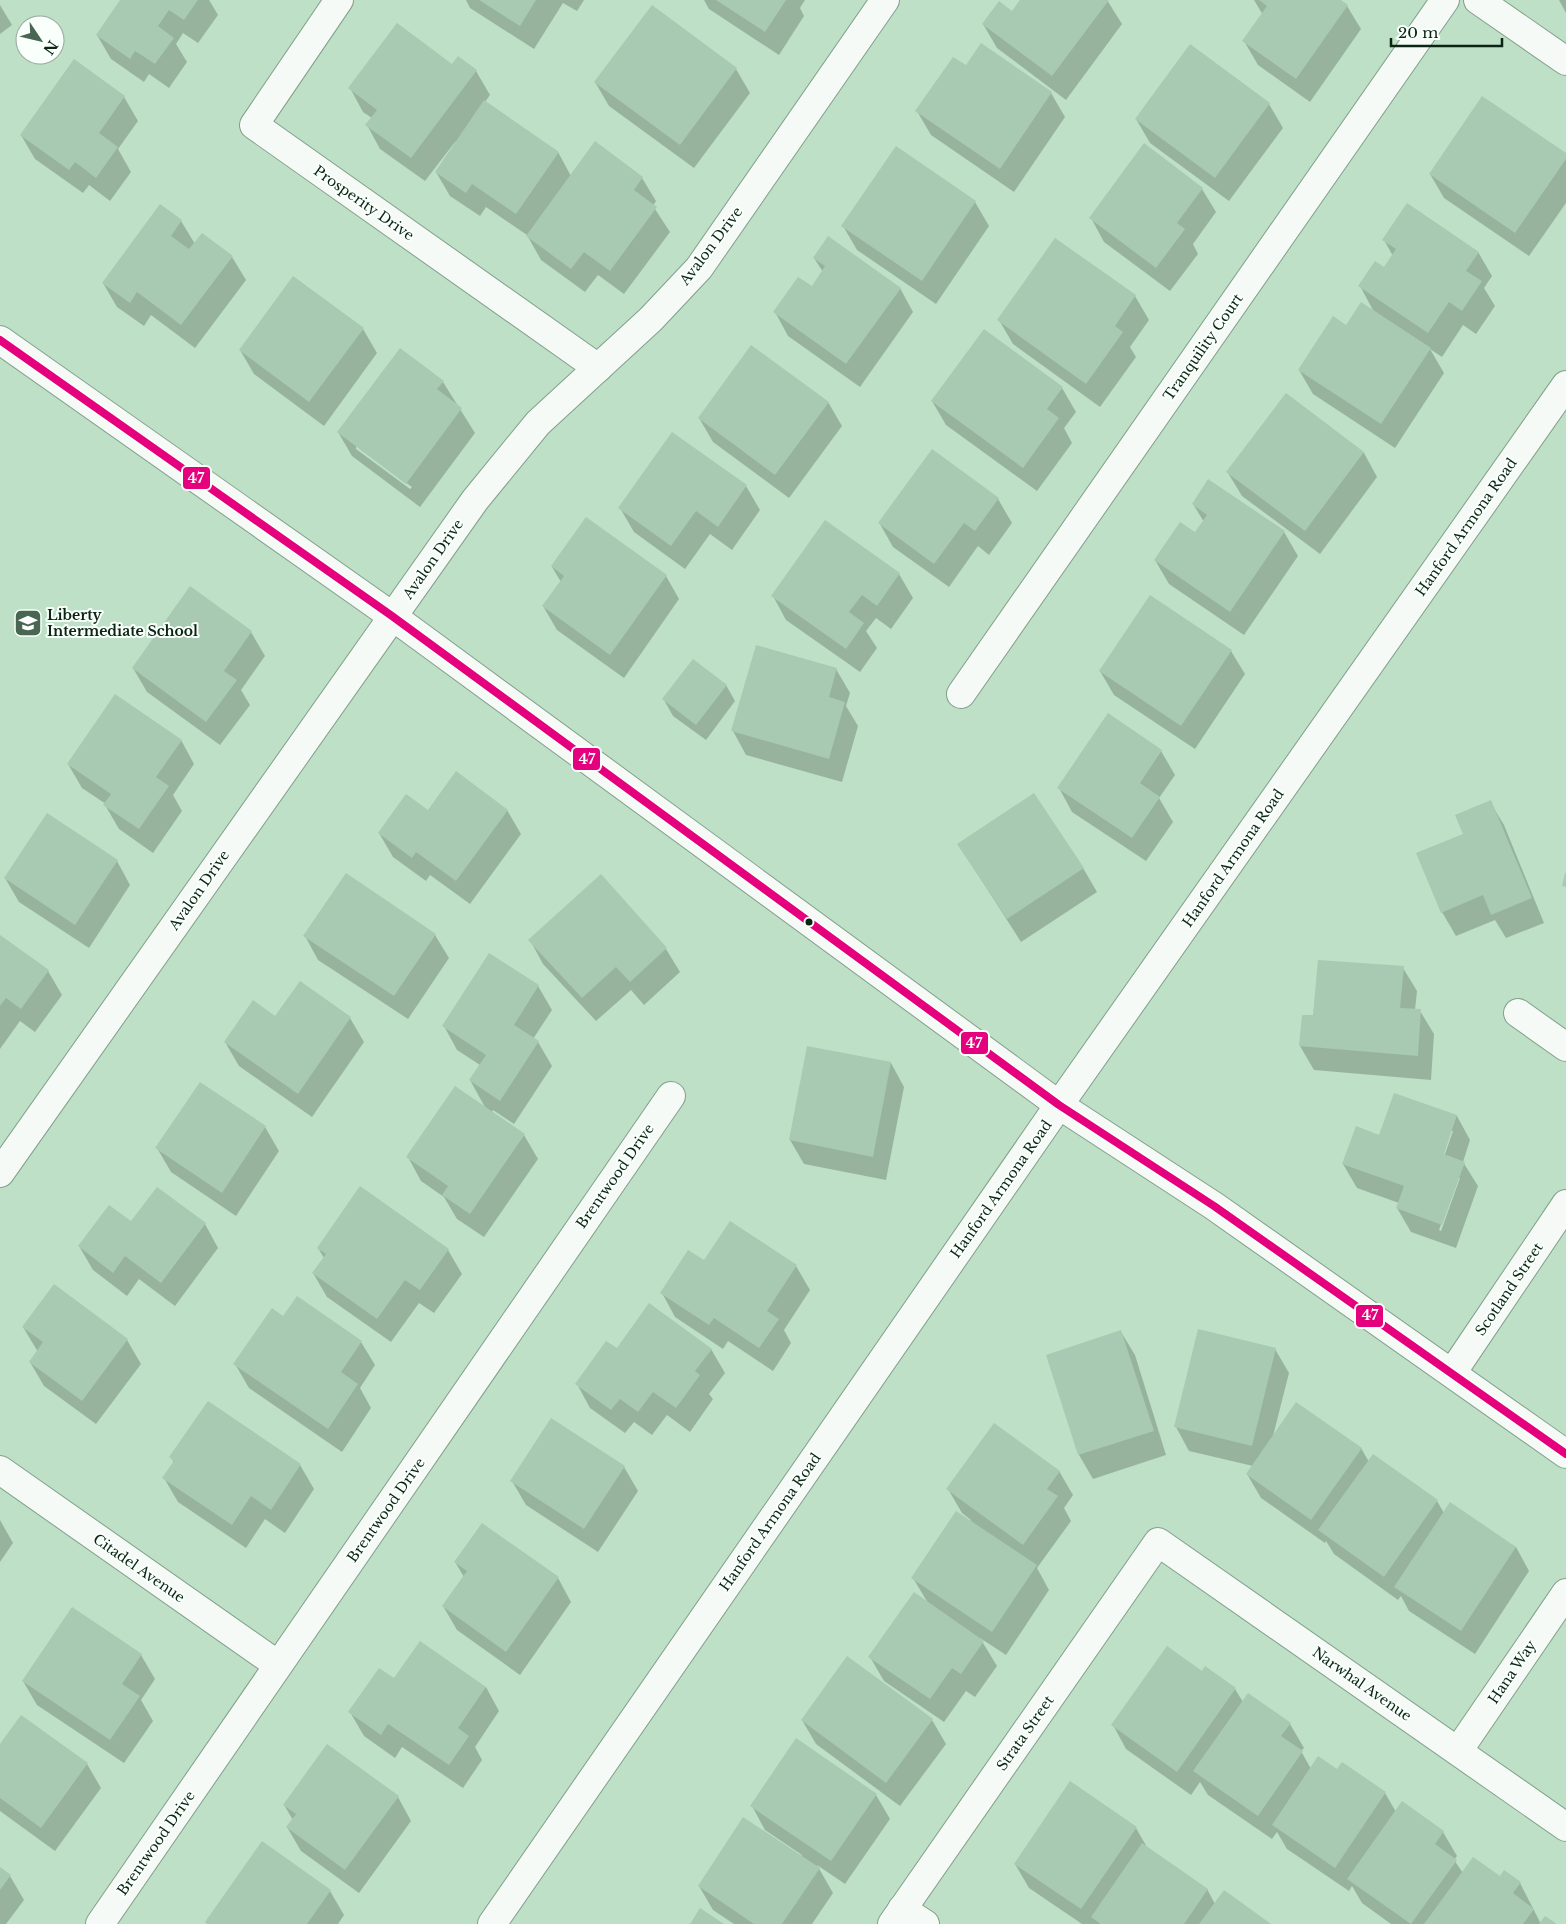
<svg xmlns="http://www.w3.org/2000/svg" width="1566" height="1924" viewBox="0 0 1566 1924" font-family="'Libre Baskerville',serif">
<style>
.shadow{fill:#0003;fill-rule:evenodd}
.building{fill:#a8c9b2}
.lines{fill:none;stroke-linecap:round;stroke-linejoin:round}
.minor-casing{stroke:#839f8b;stroke-width:30}
.tertiary-casing{stroke:#839f8b;stroke-width:30}
.secondary-casing{stroke:#839f8b;stroke-width:30}
.minor{stroke:#f5faf6;stroke-width:28}
.tertiary{stroke:#f5faf6;stroke-width:28}
.secondary{stroke:#f5faf6;stroke-width:28}
.bus-1-casing{stroke:#f9fffa;stroke-width:11}
.bus-1{stroke:#e5007d;stroke-width:8}
.bus-dot{fill:#0b2413;stroke:#f9fffa;stroke-width:2}
.labels{text-anchor:middle;dominant-baseline:central;stroke-width:4;stroke-linejoin:round;paint-order:stroke}
.street-label{font-size:14px;fill:#0b2413;stroke:#f9fffa}
.poi-label{font-size:14px;font-weight:bold;fill:#0b2413;stroke:#f9fffa;text-anchor:start}
.line-badge{stroke:#f9fffa;stroke-width:2}
.badge-label{font-size:14px;text-anchor:middle;font-weight:bold;fill:#fff}
</style>
<rect width="100%" height="100%" fill="#bde0c6"/>
<g class="shadow">
<path d="M122,0H209L218,15L198,43L183,33L176,44L187,62L169,88L149,74L144,82L111,59L97,35Z"/>
<path d="M466,0H584L577,11L563,3L534,49L470,8Z"/>
<path d="M704,0H805L800,8L804,16L779,55L709,9Z"/>
<path d="M1021,0H1107L1122,24L1066,100L997,48L983,24L1012,12Z"/>
<path d="M1254,0H1339L1347,6L1361,29L1310,102L1258,65L1244,41L1263,15Z"/>
<path d="M1559,0H1566V13Z"/>
<path d="M0,5L12,25L0,34Z"/>
<path d="M982,45L1051,93L1065,117L1014,192L931,135L917,111L966,67Z"/>
<path d="M452,66L476,71L490,95L485,102L558,152L571,176L642,178L656,201L653,206L670,232L624,294L598,275L585,292L541,260L527,235L486,207L480,216L450,196L436,172L456,143L455,142L425,181L380,149L367,125L372,118L363,112L350,88Z"/>
<path d="M736,69L750,93L694,168L609,106L595,82Z"/>
<path d="M124,97L138,121L118,149L131,172L110,201L89,185L83,193L35,159L21,135Z"/>
<path d="M1269,104L1283,128L1229,201L1150,143L1136,119Z"/>
<path d="M1566,155V203L1529,256L1444,198L1430,174Z"/>
<path d="M1202,189L1216,212L1193,244L1198,254L1170,291L1104,242L1091,218Z"/>
<path d="M975,202L989,226L936,304L857,250L843,226Z"/>
<path d="M160,206L181,221L195,244L232,257L246,280L195,348L151,315L144,326L117,307L103,283Z"/>
<path d="M1056,240L1135,296L1149,320L1130,347L1136,357L1100,407L1013,344L999,320Z"/>
<path d="M1384,240L1478,252L1492,276L1484,288L1495,306L1476,334L1463,325L1442,357L1430,349L1444,373L1395,448L1313,394L1299,370L1346,327L1374,312L1360,286L1384,268L1393,256Z"/>
<path d="M814,258L900,288L913,312L860,387L788,336L775,312L812,288L823,272Z"/>
<path d="M363,329L377,353L324,426L254,374L240,350Z"/>
<path d="M443,382L475,433L420,507L352,456L338,432ZM356,446L412,487L410,489L356,449Z"/>
<path d="M1062,388L1076,412L1064,428L1072,443L1037,491L946,425L932,401Z"/>
<path d="M1286,395L1364,453L1377,477L1320,554L1242,496L1228,473Z"/>
<path d="M828,402L842,426L789,498L713,442L699,418Z"/>
<path d="M746,486L760,510L732,550L710,534L685,569L634,532L620,508Z"/>
<path d="M998,499L1012,523L989,555L978,546L949,587L893,547L880,524Z"/>
<path d="M1193,504L1284,532L1298,556L1244,635L1169,584L1155,560L1195,534L1204,522Z"/>
<path d="M552,567L666,576L679,599L624,678L557,630L543,606L561,582Z"/>
<path d="M899,574L913,598L891,629L876,618L866,631L877,648L860,672L786,620L773,596Z"/>
<path d="M251,632L265,656L241,690L250,705L220,745L147,692L133,668Z"/>
<path d="M1231,651L1245,674L1195,749L1114,695L1100,671Z"/>
<path d="M836,669L850,693L846,706L858,726L842,782L746,755L733,731Z"/>
<path d="M726,685L735,701L706,740L673,716L664,700Z"/>
<path d="M181,740L194,764L173,795L182,811L153,853L119,829L105,805L106,804L82,788L68,764Z"/>
<path d="M1161,751L1175,775L1159,798L1173,822L1146,861L1072,812L1059,788Z"/>
<path d="M1490,802L1504,825L1544,923L1506,938L1495,920L1456,936L1442,912L1464,835Z"/>
<path d="M507,810L521,834L470,904L430,875L426,881L393,857L379,833L429,811Z"/>
<path d="M959,845L1083,868L1097,892L1021,942Z"/>
<path d="M117,861L130,885L89,948L19,902L5,878Z"/>
<path d="M435,935L449,958L408,1019L318,960L305,936Z"/>
<path d="M0,937L48,971L62,995L35,1032L20,1021L0,1049Z"/>
<path d="M530,940L666,949L680,972L644,1005L631,990L596,1021L543,964Z"/>
<path d="M1403,968L1417,991L1415,1010L1420,1011L1434,1034L1431,1080L1314,1070L1300,1046L1314,1016Z"/>
<path d="M300,983L350,1018L364,1042L312,1117L239,1066L225,1042L275,1018Z"/>
<path d="M538,986L552,1010L533,1039L538,1042L552,1066L514,1124L493,1110L492,1112L524,1135L538,1159L484,1237L457,1219L444,1197L421,1181L408,1157L486,1109L470,1080L480,1065L457,1050L444,1026Z"/>
<path d="M891,1063L904,1087L886,1180L804,1164L790,1140Z"/>
<path d="M1457,1116L1470,1140L1463,1162L1478,1186L1456,1248L1411,1232L1397,1208L1399,1203L1357,1188L1343,1164L1380,1136ZM1450,1131H1453L1443,1160H1440ZM1458,1178H1460L1441,1231L1439,1230Z"/>
<path d="M265,1127L279,1151L236,1216L171,1172L157,1148Z"/>
<path d="M131,1223L205,1224L218,1248L175,1306L139,1279L127,1296L93,1270L79,1246Z"/>
<path d="M730,1223L796,1266L810,1290L784,1330L791,1343L773,1371L728,1341L723,1349L675,1317L662,1293L704,1262Z"/>
<path d="M318,1248L448,1250L462,1274L434,1313L419,1303L391,1342L327,1297L313,1273L324,1258Z"/>
<path d="M283,1317L361,1342L375,1365L360,1388L371,1408L342,1452L249,1388L235,1364Z"/>
<path d="M23,1327L127,1340L141,1364L96,1424L44,1386L30,1362L38,1352Z"/>
<path d="M1121,1332L1135,1355L1166,1455L1093,1479L1079,1455L1048,1356Z"/>
<path d="M711,1349L725,1373L709,1394L713,1399L690,1432L667,1415L652,1435L634,1422L625,1433L590,1408L577,1384L617,1350Z"/>
<path d="M1275,1349L1289,1373L1273,1436L1361,1448L1369,1462L1373,1456L1437,1501L1444,1513L1516,1547L1529,1571L1475,1654L1409,1611L1401,1596L1398,1600L1334,1554L1326,1541L1325,1543L1261,1498L1247,1474L1253,1466L1189,1451L1176,1427Z"/>
<path d="M208,1403L300,1465L314,1489L285,1533L265,1519L246,1548L178,1502L164,1478L174,1463L171,1457Z"/>
<path d="M624,1467L638,1491L598,1552L526,1505L512,1481Z"/>
<path d="M1059,1471L1073,1495L1064,1508L1071,1521L1037,1568L1049,1590L1006,1655L980,1638L997,1666L975,1697L966,1691L944,1722L884,1681L870,1657L928,1603L913,1578L971,1520L962,1513L948,1489Z"/>
<path d="M0,1520L13,1543L0,1562Z"/>
<path d="M455,1562L558,1578L571,1602L520,1675L457,1630L443,1606L464,1577Z"/>
<path d="M141,1655L155,1679L141,1700L153,1721L124,1763L37,1705L23,1681Z"/>
<path d="M1205,1668L1235,1689L1243,1702L1290,1724L1304,1748L1301,1751L1311,1769L1338,1771L1385,1793L1396,1812L1443,1832L1457,1856L1454,1860L1463,1873L1500,1878L1520,1883L1541,1924H1555H1391L1362,1903L1352,1886L1349,1891L1287,1849L1277,1832L1272,1839L1208,1795L1200,1782L1191,1795L1126,1749L1113,1725L1202,1673Z"/>
<path d="M394,1680L486,1687L499,1711L475,1747L482,1760L463,1788L402,1747L395,1758L364,1736L350,1712Z"/>
<path d="M802,1720H932L946,1744L900,1806L816,1744Z"/>
<path d="M797,1740L876,1795L890,1819L845,1884L817,1865L833,1893L812,1924H734L713,1910L699,1886L801,1857L802,1855L765,1830L752,1806Z"/>
<path d="M0,1747L87,1764L101,1788L55,1851L0,1811Z"/>
<path d="M398,1797L411,1821L359,1893L301,1851L287,1827L293,1820L284,1805Z"/>
<path d="M1136,1828L1148,1849L1207,1889L1215,1904L1269,1924H1082L1029,1888L1015,1864Z"/>
<path d="M0,1868L10,1876L24,1900L6,1924H0Z"/>
<path d="M330,1891L344,1915L338,1924H207Z"/>
</g>
<g class="building">
<path d="M120,0H198L184,20L169,10L158,26L174,38L155,64L135,51L130,59L96,35Z"/>
<path d="M479,0H536L520,26Z"/>
<path d="M716,0H786L765,32Z"/>
<path d="M1020,0H1109L1052,76L982,24L999,1L1012,11Z"/>
<path d="M1259,0H1341L1348,5L1296,79L1242,41L1267,6Z"/>
<path d="M652,5L737,68L680,145L594,82Z"/>
<path d="M397,23L452,64L458,56L477,70L411,158L365,125L377,110L348,88Z"/>
<path d="M981,43L1052,92L1000,169L915,111L953,57L966,65Z"/>
<path d="M1190,44L1270,103L1215,178L1135,119Z"/>
<path d="M74,59L125,96L99,133L118,147L96,178L75,162L69,170L20,135Z"/>
<path d="M1482,96L1566,153V159L1515,233L1429,174Z"/>
<path d="M484,100L559,152L516,214L472,184L466,193L435,172Z"/>
<path d="M595,141L643,177L634,190L657,207L610,271L584,252L571,269L526,236Z"/>
<path d="M1144,143L1203,188L1177,223L1185,229L1156,268L1089,218Z"/>
<path d="M896,146L976,201L922,281L841,226Z"/>
<path d="M1407,203L1479,252L1466,271L1482,281L1462,311L1449,302L1428,333L1358,286L1375,261L1384,267L1396,249L1382,240Z"/>
<path d="M160,204L182,220L171,236L189,249L202,233L233,256L181,325L137,292L130,303L102,283Z"/>
<path d="M828,236L901,288L846,364L773,312L798,277L812,286L825,266L813,258Z"/>
<path d="M1055,238L1136,295L1115,326L1123,332L1086,384L997,320Z"/>
<path d="M293,276L364,328L309,402L239,350Z"/>
<path d="M1361,302L1431,348L1381,424L1298,370L1333,316L1346,325Z"/>
<path d="M984,329L1063,387L1047,409L1059,418L1023,468L931,401Z"/>
<path d="M751,345L829,402L775,475L698,418Z"/>
<path d="M400,348L444,381L437,389L462,408L406,484L337,432Z"/>
<path d="M1286,393L1364,452L1305,531L1226,472Z"/>
<path d="M672,432L747,485L718,527L696,511L671,546L618,508Z"/>
<path d="M932,449L999,498L975,531L964,523L934,564L878,523Z"/>
<path d="M1208,479L1285,531L1230,612L1154,560L1180,522L1195,532L1207,515L1192,504Z"/>
<path d="M586,517L667,575L610,655L542,606L564,576L551,566Z"/>
<path d="M825,520L900,573L877,606L862,595L849,612L864,623L846,649L771,596Z"/>
<path d="M190,586L252,631L224,671L237,680L206,722L132,668Z"/>
<path d="M1150,595L1232,650L1181,726L1099,671Z"/>
<path d="M756,645L837,668L829,697L845,702L829,759L731,731Z"/>
<path d="M693,659L727,685L696,725L662,699Z"/>
<path d="M115,694L182,740L156,777L169,786L139,829L103,805L111,794L67,764Z"/>
<path d="M1108,713L1162,750L1140,783L1160,797L1132,838L1057,788Z"/>
<path d="M456,771L508,810L456,881L416,852L412,858L378,833L406,794L428,810Z"/>
<path d="M1034,793L1084,868L1007,919L957,844Z"/>
<path d="M1491,800L1532,898L1491,915L1483,895L1441,913L1416,853L1463,834L1455,815Z"/>
<path d="M47,813L118,860L75,925L4,878Z"/>
<path d="M346,873L436,934L394,996L303,936Z"/>
<path d="M1565,873H1566V887L1562,886Z"/>
<path d="M601,874L667,948L630,982L616,967L582,998L528,940Z"/>
<path d="M0,935L49,970L21,1009L6,998L0,1006Z"/>
<path d="M489,953L539,985L514,1025L539,1041L500,1101L469,1080L486,1055L442,1026Z"/>
<path d="M1318,960L1404,966L1400,1008L1421,1009L1418,1056L1299,1046L1302,1015H1313Z"/>
<path d="M300,981L351,1017L298,1094L224,1042L253,1000L275,1016Z"/>
<path d="M807,1046L891,1062L873,1157L789,1140Z"/>
<path d="M200,1082L266,1126L222,1193L155,1148Z"/>
<path d="M455,1086L525,1134L470,1214L442,1195L448,1186L406,1157Z"/>
<path d="M1394,1093L1457,1115L1444,1154L1465,1162L1442,1225L1396,1208L1404,1186L1342,1164L1356,1126L1379,1135Z"/>
<path d="M360,1186L449,1249L420,1290L405,1280L377,1319L312,1273L326,1254L317,1248Z"/>
<path d="M157,1187L206,1223L161,1283L125,1256L113,1273L78,1246L109,1205L131,1221Z"/>
<path d="M730,1221L797,1265L767,1311L779,1319L759,1348L714,1318L709,1325L660,1293L688,1250L704,1260Z"/>
<path d="M54,1284L128,1339L82,1401L29,1362L43,1342L22,1327Z"/>
<path d="M297,1296L362,1341L341,1372L358,1384L328,1429L233,1364L272,1308L283,1316Z"/>
<path d="M649,1303L712,1349L695,1371L700,1375L676,1408L653,1392L638,1412L620,1399L611,1410L575,1384L606,1341L617,1348Z"/>
<path d="M1198,1329L1276,1348L1252,1446L1174,1427Z"/>
<path d="M1121,1330L1154,1431L1078,1455L1046,1355Z"/>
<path d="M208,1401L301,1464L271,1510L251,1496L232,1525L162,1478L174,1461L169,1457Z"/>
<path d="M1296,1402L1362,1448L1311,1520L1246,1474Z"/>
<path d="M551,1418L625,1466L584,1529L510,1481Z"/>
<path d="M994,1423L1060,1471L1047,1489L1058,1496L1023,1545L946,1489Z"/>
<path d="M1373,1454L1438,1500L1384,1577L1318,1530Z"/>
<path d="M1450,1502L1516,1547L1461,1631L1394,1587Z"/>
<path d="M956,1511L1037,1565L992,1632L911,1578Z"/>
<path d="M482,1523L559,1577L506,1652L442,1606L467,1571L454,1562Z"/>
<path d="M914,1592L984,1641L961,1674L952,1668L930,1699L868,1657Z"/>
<path d="M72,1607L142,1654L122,1684L140,1696L110,1740L22,1681Z"/>
<path d="M420,1641L486,1687L458,1728L469,1736L449,1765L388,1724L381,1735L348,1712L379,1668L394,1678Z"/>
<path d="M1167,1646L1202,1671L1205,1666L1236,1688L1177,1772L1111,1725Z"/>
<path d="M847,1656L933,1719L886,1783L801,1720Z"/>
<path d="M1248,1693L1291,1723L1281,1736L1303,1751L1258,1816L1193,1771Z"/>
<path d="M21,1715L88,1763L41,1828L0,1798V1744Z"/>
<path d="M796,1738L877,1794L831,1861L750,1806Z"/>
<path d="M327,1744L399,1796L345,1870L286,1827L296,1814L283,1805Z"/>
<path d="M1318,1756L1337,1769L1342,1762L1386,1792L1335,1868L1272,1825Z"/>
<path d="M1070,1781L1137,1827L1081,1909L1014,1864Z"/>
<path d="M1402,1801L1444,1831L1435,1844L1457,1860L1411,1924L1347,1879Z"/>
<path d="M743,1817L820,1868L782,1924H754L698,1886Z"/>
<path d="M262,1841L331,1890L307,1924H207L205,1922Z"/>
<path d="M1142,1843L1208,1889L1184,1924H1101L1091,1917Z"/>
<path d="M1473,1857L1500,1876L1504,1870L1521,1882L1513,1893L1534,1909L1523,1924H1424Z"/>
<path d="M0,1867L11,1875L0,1890Z"/>
<path d="M1224,1890L1271,1924H1199Z"/>
<path d="M700,1908L724,1924H690Z"/>
<path d="M1545,1916L1557,1924H1539Z"/>
</g>
<g class="lines">
<g class="minor-casing">
<g id="minor">
<path d="M339,0L254,125L598,368"/>
<path d="M1478,0L1566,61"/>
<path d="M961,694L1445,0"/>
<path d="M1518,1013L1566,1047"/>
<path d="M1059,1105L1214,1206L1566,1454"/>
<path d="M0,1173L475,500L538,423L651,319L699,268L885,0"/>
<path d="M1452,1373L1566,1204"/>
<path d="M0,1470L278,1665"/>
<path d="M1458,1751L1566,1593"/>
<path d="M902,1909L925,1924"/>
<path d="M100,1924L671,1096"/>
<path d="M892,1924L1158,1542L1566,1827"/>
</g>
</g>
<g class="tertiary-casing">
<path id="tertiary" d="M0,340L392,616L1059,1105"/>
</g>
<g class="secondary-casing">
<path id="secondary" d="M492,1924L1059,1105L1566,385"/>
</g>
<use href="#minor" class="minor"/>
<use href="#tertiary" class="tertiary"/>
<use href="#secondary" class="secondary"/>
<g class="bus-1-casing">
<path id="bus-1" d="M0,340L392,616L1059,1105L1214,1206L1566,1454"/>
</g>
<use href="#bus-1" class="bus-1"/>
</g>
<defs>
<g id="school-square" transform="scale(1.4375)"><rect x="-9" y="-9" width="18" height="18" rx="4" fill="#496652" stroke="#f9fffa"/><path d="M0-5L7-2L0 1L-7-2ZM-4 1L0 2.5L4 1V4Q0 6-4 4Z" fill="#fff"/></g>
</defs>
<g fill-rule="evenodd">
<use href="#school-square" x="28" y="623"/>
</g>
<circle class="bus-dot" cx="809" cy="922" r="4.5"/>
<g class="labels">
<g class="street-label">
<text transform="translate(364 203) rotate(35)">Prosperity Drive</text>
<text transform="translate(711 246) rotate(-53)">Avalon Drive</text>
<text transform="translate(1203 347) rotate(-55)">Tranquility Court</text>
<text transform="translate(1466 527) rotate(-55)">Hanford Armona Road</text>
<text transform="translate(433 559) rotate(-55)">Avalon Drive</text>
<text transform="translate(1233 858) rotate(-55)">Hanford Armona Road</text>
<text transform="translate(199 890) rotate(-55)">Avalon Drive</text>
<text transform="translate(615 1176) rotate(-55)">Brentwood Drive</text>
<text transform="translate(1001 1189) rotate(-55)">Hanford Armona Road</text>
<text transform="translate(1509 1289) rotate(-56)">Scotland Street</text>
<text transform="translate(386 1510) rotate(-55)">Brentwood Drive</text>
<text transform="translate(770 1522) rotate(-55)">Hanford Armona Road</text>
<text transform="translate(139 1568) rotate(35)">Citadel Avenue</text>
<text transform="translate(1512 1672) rotate(-56)">Hana Way</text>
<text transform="translate(1362 1684) rotate(35)">Narwhal Avenue</text>
<text transform="translate(1025 1733) rotate(-55)">Strata Street</text>
<text transform="translate(156 1843) rotate(-55)">Brentwood Drive</text>
</g>
<g class="poi-label">
<text x="47" y="615">Liberty<tspan x="47" dy="16">Intermediate School</tspan></text>
</g>
</g>
<g class="line-badge">
<rect x="182" y="466" width="29" height="24" rx="5" fill="#e5007d"/>
<rect x="572" y="747" width="29" height="24" rx="5" fill="#e5007d"/>
<rect x="960" y="1031" width="29" height="24" rx="5" fill="#e5007d"/>
<rect x="1355" y="1304" width="29" height="24" rx="5" fill="#e5007d"/>
</g>
<g class="badge-label">
<text x="196" y="483">47</text>
<text x="587" y="764">47</text>
<text x="974" y="1048">47</text>
<text x="1370" y="1320">47</text>
</g>
<g transform="translate(40 40) rotate(125)"><circle r="24" fill="#f9fffa" stroke="#9aa79e"/>
<path d="M0-4L9 19L0 12L-9 19Z" fill="#496652"/>
<text y="-8" font-size="14" font-weight="bold" text-anchor="middle" fill="#0b2413">N</text>
</g>
<path d="M1391 38v8h111v-8" fill="none" stroke="#0b2413" stroke-width="2.5"/>
<text x="1398" y="38" font-size="15" fill="#0b2413" stroke="#f9fffa" stroke-width="4" paint-order="stroke">20 m</text>
</svg>
